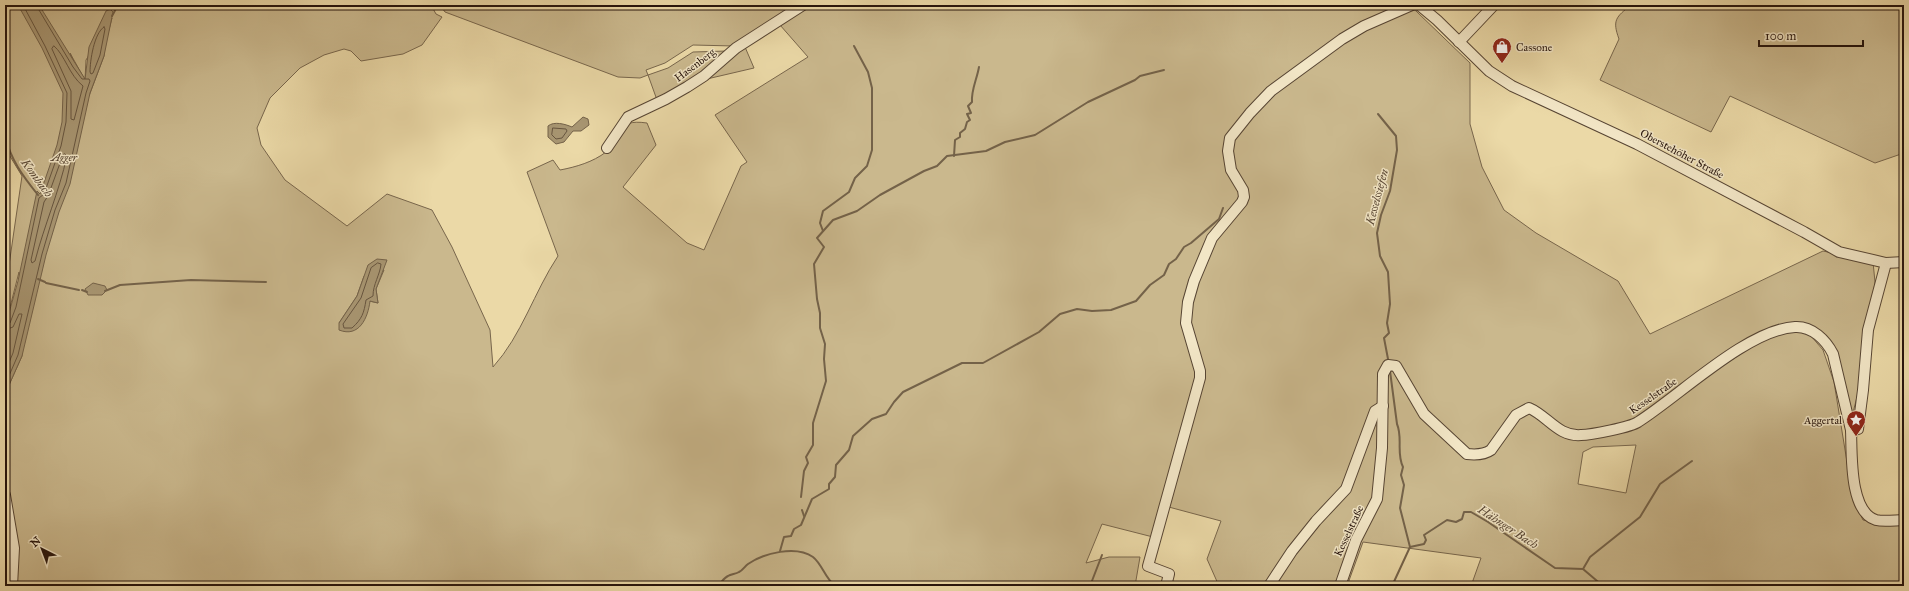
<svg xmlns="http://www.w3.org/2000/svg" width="1909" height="591" viewBox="0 0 1909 591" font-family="'IM FELL Great Primer',serif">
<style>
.green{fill:#cab88d;stroke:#78664c;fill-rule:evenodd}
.water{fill:#a89672;stroke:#746249}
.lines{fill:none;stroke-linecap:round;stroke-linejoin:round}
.shore{stroke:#67553f;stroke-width:1}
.stream{stroke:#746249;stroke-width:2}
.minor-casing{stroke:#574533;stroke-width:12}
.minor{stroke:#f2e6c6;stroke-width:10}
.labels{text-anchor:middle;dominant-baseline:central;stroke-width:3;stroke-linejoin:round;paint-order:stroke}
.poi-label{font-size:11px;fill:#26140c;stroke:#f2e6c6;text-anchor:start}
.street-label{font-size:11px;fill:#26140c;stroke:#f2e6c6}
.park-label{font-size:11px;font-style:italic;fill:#574533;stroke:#f2e6c6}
.water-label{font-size:12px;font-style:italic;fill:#5a4835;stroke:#f2e6c6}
</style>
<rect width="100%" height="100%" fill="#ebd9a7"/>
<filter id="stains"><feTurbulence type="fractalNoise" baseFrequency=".005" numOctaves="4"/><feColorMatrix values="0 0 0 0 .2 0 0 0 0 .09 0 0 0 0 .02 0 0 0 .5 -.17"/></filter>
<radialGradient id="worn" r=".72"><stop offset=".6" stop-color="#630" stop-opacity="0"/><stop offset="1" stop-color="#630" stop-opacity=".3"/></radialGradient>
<g class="green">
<path d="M5,5H431L436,14L442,17L422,45L403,54L361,61L351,51L344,49L324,55L300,68L270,98L257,128L261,145L285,180L347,226L387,194L432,210L452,247L490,330L493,367C522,335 534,292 558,256L527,172L553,160L560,170C576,167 593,162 606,152C625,138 613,118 647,123L656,145L623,187L687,243L704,250L741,166L747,162L715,115L808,57L780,25L734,46L693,45L665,63L646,70L648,75L668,68L693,52L727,51L745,47L754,68L694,82L657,100L648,75L640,78L618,77L445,12L440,5H1408L1416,11L1470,63V124L1482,167L1504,210L1536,233L1618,281L1650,334L1823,251L1873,262L1875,282L1862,378L1851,420L1831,346L1813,326L1795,323L1777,326L1696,383L1750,348L1774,335L1799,331L1811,336L1823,350L1834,382L1853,499L1863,520L1904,526V586H1471L1481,558L1363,542L1347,586H1243L1231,581L1219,586L1207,559L1221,521L1165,506L1153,537L1102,524L1086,563L1109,557H1140L1135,586H17V548L5,492V394L22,356L19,272L5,327V273L8,272L22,176L5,148ZM112,18L105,45L104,56L89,96L70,53L85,80L86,60ZM384,270L376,289L378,303L369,301L339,323L357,296L364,276ZM1636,445L1626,493L1578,484L1583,452L1593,447Z"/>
<path d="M1631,5H1904V153L1875,163L1730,96L1711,132L1600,80L1619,39C1612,20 1616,17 1631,5Z"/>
<path d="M5,527L9,586H5Z"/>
</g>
<g class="water">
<path d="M18,5H39L85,79L89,47L106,11L110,9L113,12L104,56L90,93L70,184L59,212L46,255L22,356L5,394V327L18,281L37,191L40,194L57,145L62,122L63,93L42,48Z"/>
<path d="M583,117L588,119L589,125L581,131H573L564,142L556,144L548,137V126C554,121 565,124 572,127Z"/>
<path d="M377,259L387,260L376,289L378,303L370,301C368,318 359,338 339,330V323L357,296L368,265Z"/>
<path d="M93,283L105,286L107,290L102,295H88L85,289Z"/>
</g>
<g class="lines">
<g class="shore">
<path d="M104,27L105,29L100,55L93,73L91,74L90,72C90,61 94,33 104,27Z"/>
<path d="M54,46C65,55 69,75 83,86L74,120L71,119V91L52,49Z"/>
<path d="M553,128L566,129L567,131L562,138L556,139L552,135Z"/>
<path d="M65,154L67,156C59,192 44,226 35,261L32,263L31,260L44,202L48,196L63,155Z"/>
<path d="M378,263L381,264C380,275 373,284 373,296L366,300C364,313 362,319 352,328H344L343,324L361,298L371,268Z"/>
<path d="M5,325L10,323L16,307L39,198L44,194L61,146L66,122L67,93L45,46L23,5"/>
<path d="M5,330L13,327L19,314H22L13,353L5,372"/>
<path d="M5,385L18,355L42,254L55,210L66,183L86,93L90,81L89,79H82L73,67L36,5"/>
</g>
<g class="stream">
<path d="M112,16L118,5"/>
<path d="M1378,114L1396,136L1397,150L1390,191L1381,215L1377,233L1380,256L1388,272L1390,304L1387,323L1389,333L1384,338L1388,359"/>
<path d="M5,136C11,160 22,175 38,195"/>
<path d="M954,156L955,140L960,137V133L965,129L967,122L970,120L967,114L971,113L968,106L972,102C971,90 977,79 979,67"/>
<path d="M823,231L820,223L823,211L849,192L855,178L867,166L872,150V88L868,72L854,46"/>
<path d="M38,279L45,282"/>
<path d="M46,283L79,290"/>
<path d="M82,290L87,292"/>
<path d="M105,291L120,285L191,280L266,282"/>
<path d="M1390,371L1397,424C1403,438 1396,453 1403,467L1401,475L1404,485L1400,508L1410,547"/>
<path d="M801,497L804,471L808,463L806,457L813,445V423L826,381L824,359L825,344L820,328V313L817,299L814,264L824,247L817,238L833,220L857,211L880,195L924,171L937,166L947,156L986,151L1005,142L1035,135L1088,102L1135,80L1140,76L1164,70"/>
<path d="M802,510L804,516"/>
<path d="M780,551L784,537L791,536L794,529L801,525L812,499L829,489V484L835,477L836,465L849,450L853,436L872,419L886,414L894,402L903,392L962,363H983L1039,332L1060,314L1077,309L1092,311L1111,310L1136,301L1150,285L1164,275L1169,264L1176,259L1184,247L1191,243L1219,219L1223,208"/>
<path d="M1583,569L1590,557L1640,517L1660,484L1692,461"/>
<path d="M717,586C721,583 724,578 728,576C731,574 736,574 739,572C743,570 745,566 748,564C764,553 796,545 813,557C822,564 825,578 835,586"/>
<path d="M1090,586L1102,555"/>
<path d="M1392,586L1410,547L1424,544L1426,540L1424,535L1447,520L1456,522L1462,519L1464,512H1471L1488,522L1555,568L1583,569L1603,586"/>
</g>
<g class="minor-casing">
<g id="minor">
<path d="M1419,5L1437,20L1489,71L1512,86L1637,144L1804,232L1839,252L1886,263L1904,262"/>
<path d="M1459,42L1494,5"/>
<path d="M607,148L628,117L666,99L687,87L704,76L736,48L803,5"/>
<path d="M1851,430C1852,453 1849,512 1876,520C1884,522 1896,520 1904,520"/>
<path d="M5,495L14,548L12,586"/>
<path d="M1166,586L1169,574L1148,566L1200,378V371L1186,323L1188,302L1194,281L1212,238L1242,202L1244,197L1243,190L1231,170L1228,151L1230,138L1250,113L1271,91L1342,39L1364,26L1412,5"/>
<path d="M1269,586L1292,551L1316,521L1346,489L1375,411L1383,406"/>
<path d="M1340,586L1356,540L1377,499L1382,448L1383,374L1388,365L1396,366L1424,414L1467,454C1476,455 1484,455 1491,450L1516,415L1529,408C1548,416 1558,437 1581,435C1591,435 1631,427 1638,422C1678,397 1748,329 1795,327C1812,326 1826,340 1833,354L1851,430L1858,429L1863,390L1868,330L1886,263"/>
</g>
</g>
<use href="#minor" class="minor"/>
</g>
<defs>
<g id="shop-pin" transform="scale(1)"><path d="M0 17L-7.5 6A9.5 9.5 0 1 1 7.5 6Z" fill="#8f2418" stroke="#f2e6c6"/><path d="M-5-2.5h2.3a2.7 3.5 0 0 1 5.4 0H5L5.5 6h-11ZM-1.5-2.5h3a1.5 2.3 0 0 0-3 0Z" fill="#fff"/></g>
<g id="sight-pin" transform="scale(1)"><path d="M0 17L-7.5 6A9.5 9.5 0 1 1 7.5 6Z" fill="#8f2418" stroke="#f2e6c6"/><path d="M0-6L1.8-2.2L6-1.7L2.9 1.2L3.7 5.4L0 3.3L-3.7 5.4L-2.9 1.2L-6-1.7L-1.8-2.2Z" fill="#fff"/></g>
</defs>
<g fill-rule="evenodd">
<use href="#shop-pin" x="1502" y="47"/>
<use href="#sight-pin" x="1856" y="420"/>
</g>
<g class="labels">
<g class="poi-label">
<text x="1516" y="47">Cassone</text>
<text x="1842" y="420" text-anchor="end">Aggertal</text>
</g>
<g class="street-label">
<text transform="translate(695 65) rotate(-37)">Hasenberg</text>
<text transform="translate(1682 154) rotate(28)">Oberstehöher Straße</text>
<text transform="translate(1653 396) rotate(-35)">Kesselstraße</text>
<text transform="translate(1349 531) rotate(-65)">Kesselstraße</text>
</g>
<g class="park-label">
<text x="64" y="157">Agger</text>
</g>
<g class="water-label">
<text transform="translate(37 178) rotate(54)">Kombach</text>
<text transform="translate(1377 197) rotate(-75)">Kesselssiefen</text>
<text transform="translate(1508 527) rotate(33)">Hähnger Bach</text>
</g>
</g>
<rect width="1909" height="591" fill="none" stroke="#ebd9a7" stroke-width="20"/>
<rect x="6" y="6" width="1897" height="579" fill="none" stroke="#26140c" stroke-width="2"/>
<rect x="10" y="10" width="1889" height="571" fill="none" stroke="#26140c"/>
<g transform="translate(42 549) rotate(318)" stroke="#f2e6c6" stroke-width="3" paint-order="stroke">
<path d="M0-3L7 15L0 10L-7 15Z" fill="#26140c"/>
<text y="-6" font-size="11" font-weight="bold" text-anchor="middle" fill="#26140c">N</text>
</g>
<path d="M1759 40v6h104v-6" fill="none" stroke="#26140c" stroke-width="2"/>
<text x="1765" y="40" font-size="12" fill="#26140c" stroke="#f2e6c6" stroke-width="3" paint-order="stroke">100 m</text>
<rect width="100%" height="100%" filter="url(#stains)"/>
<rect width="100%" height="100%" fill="url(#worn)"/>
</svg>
